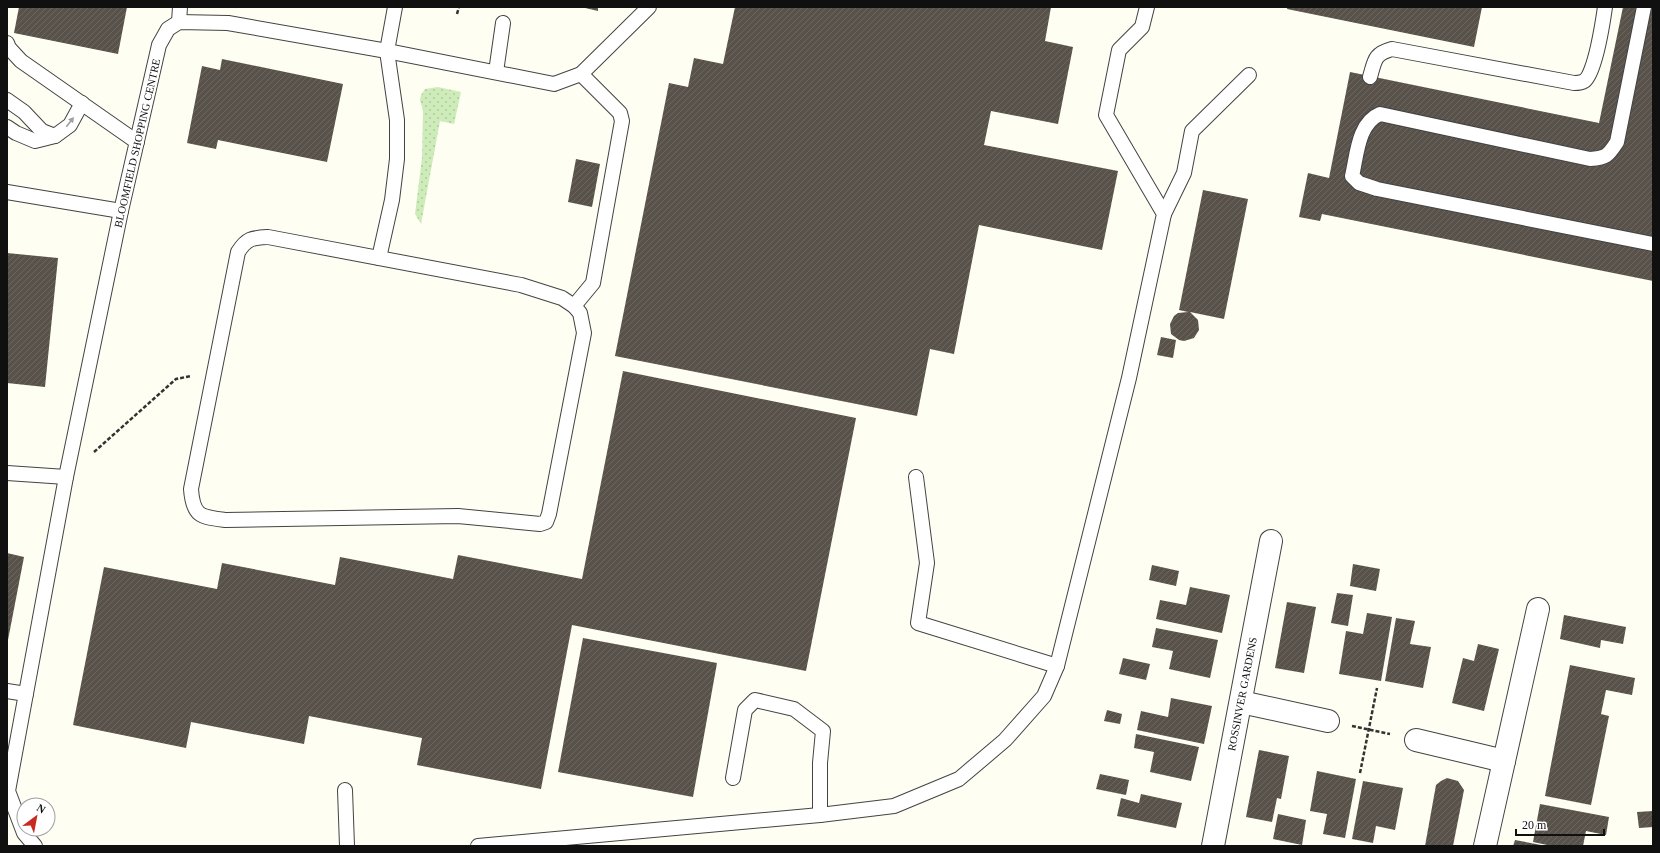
<svg xmlns="http://www.w3.org/2000/svg" width="1660" height="853" viewBox="0 0 1660 853" font-family="'Times New Roman',serif">
<style>
.grass{fill:url(#grass-dots)}
.building{fill:url(#building-hatch)}
.lines{fill:none;stroke-linecap:round;stroke-linejoin:round}
.service-casing{stroke:#434343;stroke-width:16}
.minor-casing{stroke:#434343;stroke-width:24}
.path{stroke:#323232;stroke-width:2.5;stroke-dasharray:4 2;stroke-linecap:butt}
.service{stroke:#fff;stroke-width:14}
.minor{stroke:#fff;stroke-width:22}
.oneway{fill:#9f9f9f}
.labels{text-anchor:middle;dominant-baseline:central;stroke-width:4;stroke-linejoin:round;paint-order:stroke}
.street-label{font-size:11px;fill:#101010;stroke:#fff}
</style>
<defs>
<pattern id="grass-dots" width="8" height="8" patternUnits="userSpaceOnUse"><rect width="8" height="8" fill="#ceecb9"/><path d="M2 2h.1M6 6h.1" fill="none" stroke="#b0c99e" stroke-width="1.8" stroke-linecap="round"/></pattern>
<pattern id="building-hatch" width="6" height="6" patternUnits="userSpaceOnUse"><rect width="6" height="6" fill="#59524b"/><path d="M-1 1l2-2M0 6l6-6M5 7l2-2" fill="none" stroke="#6c6661"/></pattern>
</defs>
<rect width="100%" height="100%" fill="#fffef2"/>
<path class="grass" d="M438,87L461,92L454,124L440,121L421,224L415,214L422,158L423,111L420,100L421,95L425,89Z"/>
<g class="building">
<path d="M19,7H127L118,54L14,33Z"/>
<path d="M581,7H598V11Z"/>
<path d="M735,7H1051L1045,41L1073,47L1058,124L991,111L984,145L1118,171L1102,250L979,225L954,354L930,349L917,416L615,356L669,83L688,87L694,58L723,64Z"/>
<path d="M1287,7H1482L1474,47L1287,9Z"/>
<path d="M1623,7H1653V281L1322,214L1320,221L1299,217L1308,173L1329,178L1350,72L1599,123Z"/>
<path d="M222,59L343,84L327,162L218,140L216,149L187,143L202,66L220,70Z"/>
<path d="M576,159L600,164L592,207L568,202Z"/>
<path d="M1203,190L1248,199L1224,319L1190,312L1198,320L1199,330L1194,338L1184,341L1179,340L1171,334L1170,324L1174,316L1178,313L1188,312L1179,310Z"/>
<path d="M7,253L58,258L45,387L7,383Z"/>
<path d="M1161,337L1176,340L1173,358L1157,355Z"/>
<path d="M623,371L856,418L806,671L572,625L541,789L417,765L422,738L309,716L304,744L191,722L186,748L73,725L104,567L217,589L222,563L335,585L340,557L453,579L458,555L582,579Z"/>
<path d="M7,553L24,557L8,640H7Z"/>
<path d="M1353,564L1380,569L1376,591L1350,586Z"/>
<path d="M1152,565L1179,571L1176,586L1149,580Z"/>
<path d="M1190,587L1230,595L1222,633L1156,619L1160,600L1186,605Z"/>
<path d="M1337,593L1353,595L1348,626L1331,623Z"/>
<path d="M1287,602L1316,607L1304,673L1275,668Z"/>
<path d="M1367,613L1392,617L1381,681L1339,674L1346,631L1363,634Z"/>
<path d="M1564,615L1626,627L1623,644L1601,640L1600,648L1560,639Z"/>
<path d="M1396,618L1415,621L1410,644L1431,647L1423,688L1385,681Z"/>
<path d="M1156,628L1218,640L1210,678L1169,669L1173,651L1152,647Z"/>
<path d="M583,638L717,663L693,797L558,772Z"/>
<path d="M1478,644L1499,649L1484,711L1452,703L1463,658L1474,661Z"/>
<path d="M1123,658L1150,664L1146,680L1119,674Z"/>
<path d="M1570,665L1635,678L1632,695L1606,690L1601,714L1609,716L1591,805L1545,796Z"/>
<path d="M1171,698L1212,706L1204,744L1137,730L1141,711L1168,717Z"/>
<path d="M1107,710L1122,714L1120,724L1104,721Z"/>
<path d="M1136,734L1199,747L1191,781L1150,772L1154,752L1134,748Z"/>
<path d="M1259,750L1289,756L1281,799L1277,798L1272,822L1246,817Z"/>
<path d="M1317,771L1356,779L1345,838L1323,834L1327,814L1310,811Z"/>
<path d="M1100,774L1129,780L1126,795L1096,789Z"/>
<path d="M1447,778L1458,781L1464,790L1453,846H1425L1436,785L1441,781Z"/>
<path d="M1363,781L1403,788L1395,830L1376,826L1373,843L1352,839Z"/>
<path d="M1141,794L1182,803L1176,828L1117,816L1121,798L1139,803Z"/>
<path d="M1540,804L1609,817L1606,835L1586,831L1583,846H1552L1533,842Z"/>
<path d="M1653,811V827L1639,828L1637,812Z"/>
<path d="M1278,814L1306,820L1302,845L1273,839Z"/>
<path d="M1515,840L1541,845V846H1513Z"/>
</g>
<g class="lines">
<g class="service-casing">
<g id="service">
<path d="M1644,7L1617,142C1608,156 1606,158 1590,159L1380,114C1358,123 1357,155 1352,176L1359,183L1377,189L1653,244"/>
<path d="M179,22L180,7"/>
<path d="M7,43L9,48L21,61L137,142"/>
<path d="M496,72L503,23"/>
<path d="M1370,77C1375,60 1374,54 1392,49L1574,83C1577,83 1581,83 1584,81C1595,75 1603,21 1605,7"/>
<path d="M7,100L24,112L42,131L55,136L70,125L82,103"/>
<path d="M7,127L16,133L35,141L55,136"/>
<path d="M7,192L121,211"/>
<path d="M1164,214L1184,173L1192,131L1249,75"/>
<path d="M268,237L521,285L562,298L574,306L580,313L584,333L549,514L546,522L540,524L458,516L226,520C201,517 193,517 191,489L238,252C247,238 252,238 268,237Z"/>
<path d="M379,258L392,200L397,159V120L387,51L395,7"/>
<path d="M574,306L593,283L622,121L620,113L581,74"/>
<path d="M7,473L66,477"/>
<path d="M916,477L927,563L918,623L1057,666"/>
<path d="M7,691L26,694"/>
<path d="M733,778L745,710L755,700L794,709L823,731L820,763V815"/>
<path d="M345,790L347,846"/>
<path d="M35,846L24,833L8,791L66,477L121,211L159,45L168,29L179,22L228,23L387,51L554,84L581,74L649,7"/>
<path d="M478,846L820,815L894,806L959,779L1005,740L1044,696L1057,666L1129,378L1164,214L1106,115L1119,50L1142,27L1147,7"/>
</g>
</g>
<g class="minor-casing">
<g id="minor">
<path d="M1241,702L1328,721"/>
<path d="M1416,740L1504,761"/>
<path d="M1213,846L1271,541"/>
<path d="M1485,846L1538,609"/>
</g>
</g>
<g class="path">
<path d="M457,14L459,7"/>
<path d="M94,452L176,379L191,376"/>
<path d="M1352,726L1390,734"/>
<path d="M1360,773L1377,688"/>
</g>
<use href="#service" class="service"/>
<use href="#minor" class="minor"/>
</g>
<defs><path id="oneway-solid" d="M-6-.8H1V-3.2L6.5 0L1 3.2V.8H-6Z"/></defs>
<use class="oneway" href="#oneway-solid" transform="translate(70 122) rotate(-52)"/>
<g class="labels">
<g class="street-label">
<text transform="translate(137 143) rotate(-77)">BLOOMFIELD SHOPPING CENTRE</text>
<text transform="translate(1242 694) rotate(-79)">ROSSINVER GARDENS</text>
</g>
</g>
<rect width="1660" height="853" fill="none" stroke="#101010" stroke-width="16"/>
<g transform="translate(36 817) rotate(32)"><circle r="19" fill="#ffffff" stroke="#9f9f9f"/>
<path d="M0-3L7 15L0 10L-7 15Z" fill="#c82a1f"/>
<text y="-6" font-size="11" font-weight="bold" text-anchor="middle" fill="#101010">N</text>
</g>
<path d="M1516 829v6h88v-6" fill="none" stroke="#101010" stroke-width="2"/>
<text x="1522" y="829" font-size="12" fill="#101010" stroke="#ffffff" stroke-width="3" paint-order="stroke">20 m</text>
</svg>
